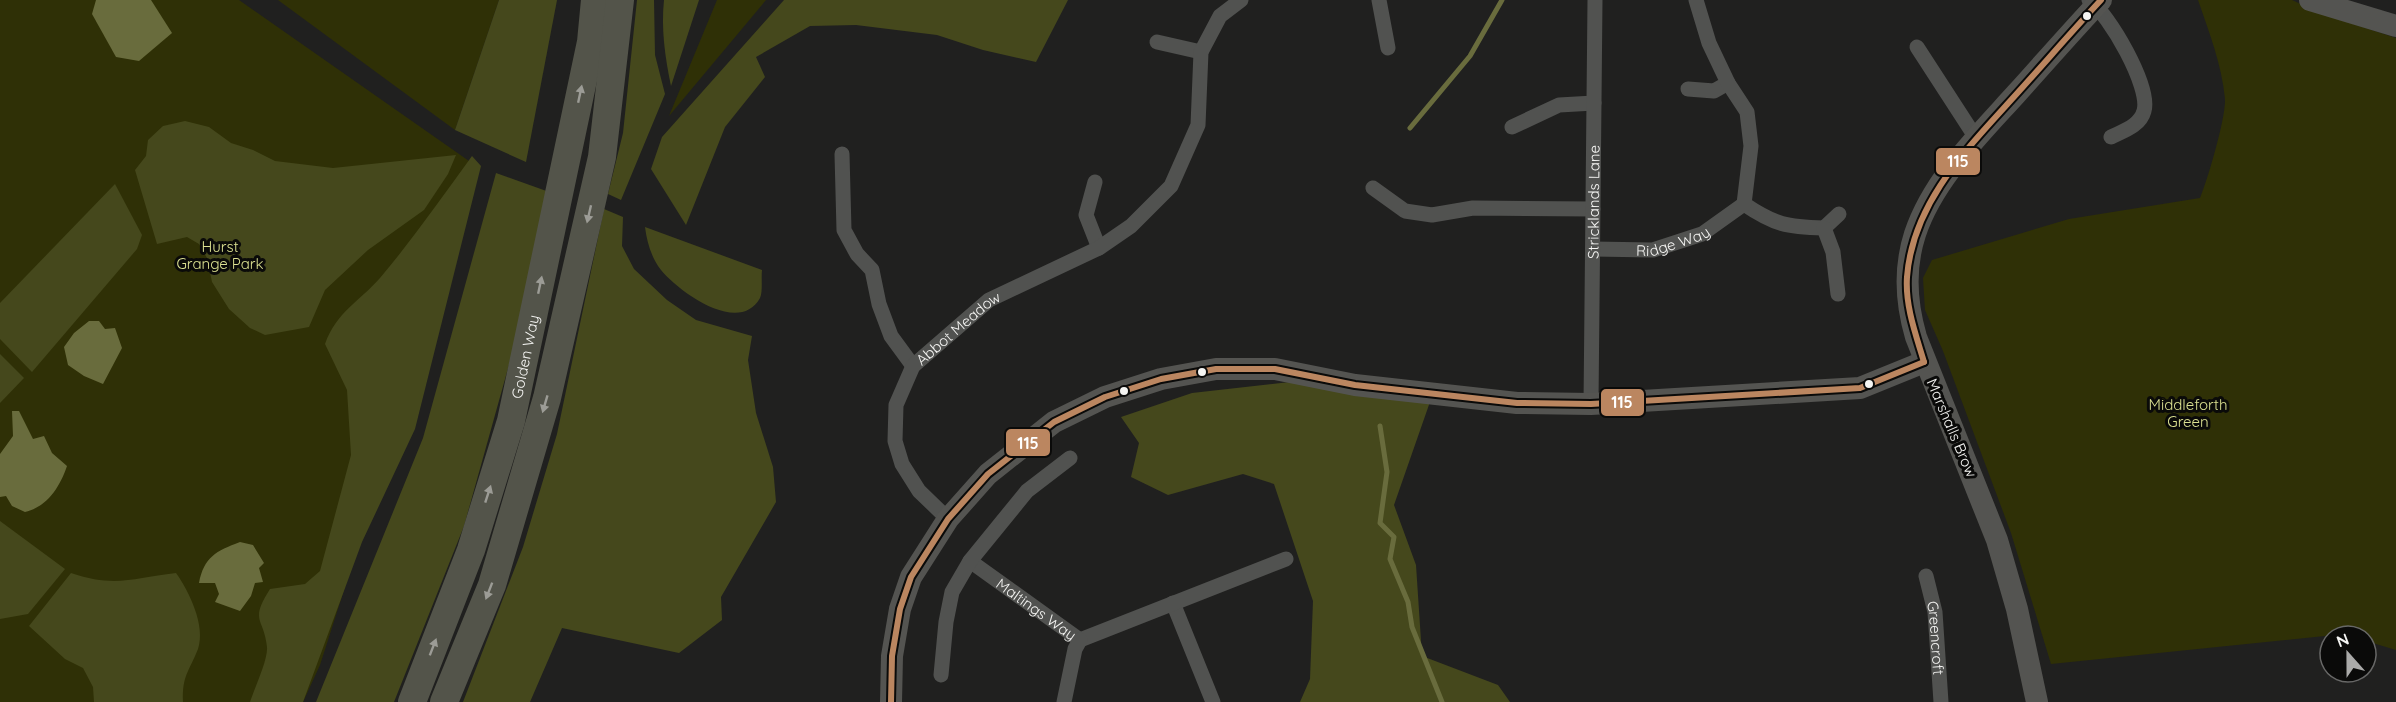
<svg xmlns="http://www.w3.org/2000/svg" width="2396" height="702" viewBox="0 0 2396 702" font-family="Quicksand,sans-serif">
<style>
.green{fill:#2f3006}
.forest{fill:#45481c}
.water{fill:#696c3d}
.lines{fill:none;stroke-linecap:round;stroke-linejoin:round}
.stream{stroke:#696c3d;stroke-width:5}
.street{stroke:#515250;stroke-width:15}
.secondary{stroke:#545451;stroke-width:22}
.highway{stroke:#53544a;stroke-width:28}
.bus-1-casing{stroke:#0a0a09;stroke-width:10}
.bus-1{stroke:#bb8660;stroke-width:6}
.oneway{fill:#9c9c96}
.bus-dot{fill:#f5f5f3;stroke:#0a0a09;stroke-width:2}
.labels{text-anchor:middle;dominant-baseline:central;stroke-width:6;stroke-linejoin:round;paint-order:stroke}
.street-label{font-size:15px;fill:#f5f5f3;stroke:#0a0a09}
.park-label{font-size:15px;fill:#dde292;stroke:#0a0a09}
.line-badge{stroke:#0a0a09;stroke-width:2}
.badge-label{font-size:16px;text-anchor:middle;font-weight:bold;fill:#fff}
</style>
<rect width="100%" height="100%" fill="#20201f"/>
<g class="green">
<path d="M0,0H239L479,168L320,665L303,702H0Z"/>
<path d="M278,0H499L455,130Z"/>
<path d="M717,0H766L669,116Z"/>
<path d="M2198,0H2292L2320,13L2396,38V650L2366,641V636L2344,634L2051,664L2011,533L1943,351L1925,310L1923,278L1932,260L2069,219L2200,198C2208,179 2226,117 2225,99C2222,65 2209,32 2198,0Z"/>
</g>
<g class="forest">
<path d="M499,0H557L526,162L455,130Z"/>
<path d="M637,0H654L655,55L665,94L621,200L608,194L623,133Z"/>
<path d="M664,0H699L671,86C665,57 661,29 664,0Z"/>
<path d="M784,0H1068L1036,62L983,50L937,35L856,25L810,26L756,57L765,77L725,127L686,225L651,169L662,137Z"/>
<path d="M185,121L209,127L231,143L253,150L275,161L333,168L456,155L448,174L424,210L368,250L325,290L309,327L265,335L250,328L229,309L212,282L207,258L199,244L187,237L157,244L135,170L146,156L148,140L163,126Z"/>
<path d="M472,156L481,166L415,429L362,542L303,702H250C254,689 268,660 267,647C264,617 249,622 270,589L305,584L320,571L351,455L347,390L325,344C337,311 359,302 380,278C413,239 442,197 472,156Z"/>
<path d="M496,173L552,193L514,347L464,526L394,702H316L423,438Z"/>
<path d="M115,184L142,235L137,249L32,372L0,339V303Z"/>
<path d="M604,209L623,217L622,246L634,269L667,300L696,320L752,336L748,360L756,413L773,467L776,502L721,597L722,620L679,653L562,628L530,702H463L523,547L557,434Z"/>
<path d="M645,227L762,270C761,278 763,291 760,298C739,336 678,291 661,270C651,257 647,242 645,227Z"/>
<path d="M0,354L24,378L0,403Z"/>
<path d="M1290,382L1431,399L1394,505L1416,565L1422,656L1498,685L1510,702H1300L1310,679L1313,601L1274,484L1243,474L1168,495L1131,477L1139,443L1121,417L1192,393Z"/>
<path d="M0,521L65,569L28,614L0,619Z"/>
<path d="M71,573C115,588 133,578 176,573C189,591 206,626 198,649C189,672 182,675 183,702H94L93,687L83,668L65,659L29,626Z"/>
</g>
<g class="water">
<path d="M96,0H151L172,33L139,61L116,57L92,14Z"/>
<path d="M89,321H99L105,329L115,328L122,348L103,384L84,376L68,365L64,347L74,333Z"/>
<path d="M12,411H19L33,439L44,436L52,453L67,466C60,487 47,507 25,512L12,506L6,496L0,497V454L13,436Z"/>
<path d="M240,542L253,545L264,563L259,568L263,582L255,583L251,596L240,611L215,602L219,594L215,583H199C204,557 216,551 240,542Z"/>
</g>
<g class="lines">
<g class="stream">
<path d="M1410,128L1470,56L1502,0"/>
<path d="M1380,426L1387,472L1380,523L1394,537L1390,559L1408,602L1412,627L1442,702"/>
</g>
<g class="street">
<path d="M1379,0L1388,48"/>
<path d="M2089,0C2109,14 2151,87 2144,111C2140,126 2123,131 2111,137"/>
<path d="M1157,42L1201,52"/>
<path d="M1917,47L1976,138"/>
<path d="M1688,89L1714,91L1728,83"/>
<path d="M1512,127L1559,105L1594,103"/>
<path d="M842,154L844,230L857,254L872,270L879,304L891,336L913,366"/>
<path d="M1095,182L1086,215L1099,248"/>
<path d="M1373,188L1405,211L1432,215L1473,208L1593,209"/>
<path d="M1744,204C1775,225 1787,227 1824,228L1839,214"/>
<path d="M1824,228L1833,252L1838,294"/>
<path id="s1" d="M1593,249L1653,250L1702,234L1744,204L1751,146L1747,112L1728,83L1709,43L1696,0"/>
<path id="s2" d="M1591,404L1595,0"/>
<path id="s3" d="M948,519L919,491L902,464L895,441L896,405L913,366L989,300L1099,248L1131,226L1171,186L1198,125L1201,52L1220,16L1241,0"/>
<path id="s4" d="M970,561L1080,640"/>
<path id="s5" d="M1926,576L1935,612L1941,702"/>
<path d="M1173,603L1213,702"/>
<path d="M1080,640L1286,559"/>
<path d="M941,675L946,622L952,592L970,561L1027,491L1070,458"/>
<path d="M1064,702L1075,649L1080,640"/>
</g>
<g class="secondary">
<path d="M2310,0L2396,26"/>
<path d="M891,702L892,656L900,609L911,577L948,519L988,474L1054,422L1105,397L1161,379L1216,369H1275L1355,385L1517,403L1591,404L1860,388L1924,362"/>
<path d="M2037,702L2017,609L1997,540L1916,337C1906,303 1904,268 1915,234C1933,180 1978,136 2016,94C2044,63 2072,31 2101,0"/>
</g>
<g class="highway">
<path id="s6" d="M412,702L471,550L511,421L591,42L595,0"/>
<path d="M444,702L492,585L547,398L602,157L620,0"/>
</g>
<g class="bus-1-casing">
<g id="bus-1">
<path d="M1924,362C1916,335 1905,306 1907,277C1913,199 1972,144 2021,89C2048,59 2074,29 2101,0"/>
<path d="M891,702L892,656L900,609L911,577L948,519L988,474L1054,422L1105,397L1161,379L1216,369H1275L1355,385L1517,403L1591,404L1860,388L1924,362"/>
</g>
</g>
<use href="#bus-1" class="bus-1"/>
</g>
<defs><path id="oneway-solid" d="M-6-.8H1V-3.2L6.5 0L1 3.2V.8H-6Z" transform="scale(1.5)"/></defs>
<g class="oneway">
<use href="#oneway-solid" transform="translate(580 94) rotate(-78)"/>
<use href="#oneway-solid" transform="translate(589 214) rotate(103)"/>
<use href="#oneway-solid" transform="translate(540 285) rotate(-78)"/>
<use href="#oneway-solid" transform="translate(545 404) rotate(106)"/>
<use href="#oneway-solid" transform="translate(488 494) rotate(-72)"/>
<use href="#oneway-solid" transform="translate(489 591) rotate(111)"/>
<use href="#oneway-solid" transform="translate(433 647) rotate(-69)"/>
</g>
<g class="bus-dot">
<circle cx="2087" cy="16" r="5"/>
<circle cx="1202" cy="372" r="5"/>
<circle cx="1869" cy="384" r="5"/>
<circle cx="1124" cy="391" r="5"/>
</g>
<g class="labels">
<g class="street-label">
<text stroke="none"><textPath href="#s2" startOffset="202">Stricklands Lane</textPath></text>
<text stroke="none"><textPath href="#s1" startOffset="81">Ridge Way</textPath></text>
<text stroke="none"><textPath href="#s3" startOffset="234">Abbot Meadow</textPath></text>
<text stroke="none"><textPath href="#s6" startOffset="364">Golden Way</textPath></text>
<text transform="translate(1952 428) rotate(67)">Marshalls Brow</text>
<text stroke="none"><textPath href="#s4" startOffset="82">Maltings Way</textPath></text>
<text stroke="none"><textPath href="#s5" startOffset="63">Greencroft</textPath></text>
</g>
<g class="park-label">
<text x="220" y="246">Hurst<tspan x="220" dy="17">Grange Park</tspan></text>
<text x="2188" y="404">Middleforth<tspan x="2188" dy="17">Green</tspan></text>
</g>
</g>
<g class="line-badge">
<rect x="1935" y="147" width="46" height="29" rx="6" fill="#bb8660"/>
<rect x="1600" y="388" width="45" height="29" rx="6" fill="#bb8660"/>
<rect x="1005" y="428" width="46" height="29" rx="6" fill="#bb8660"/>
</g>
<g class="badge-label">
<text x="1958" y="167">115</text>
<text x="1622" y="408">115</text>
<text x="1028" y="449">115</text>
</g>
<g transform="translate(2348 654) rotate(339)"><circle r="28" fill="#0a0a09" stroke="#686867" stroke-width="1.5"/>
<path d="M0-4.5L10 22L0 15L-10 22Z" fill="#aaaaa9"/>
<text y="-9" font-size="16" font-weight="bold" text-anchor="middle" fill="#f5f5f3">N</text>
</g>
</svg>
